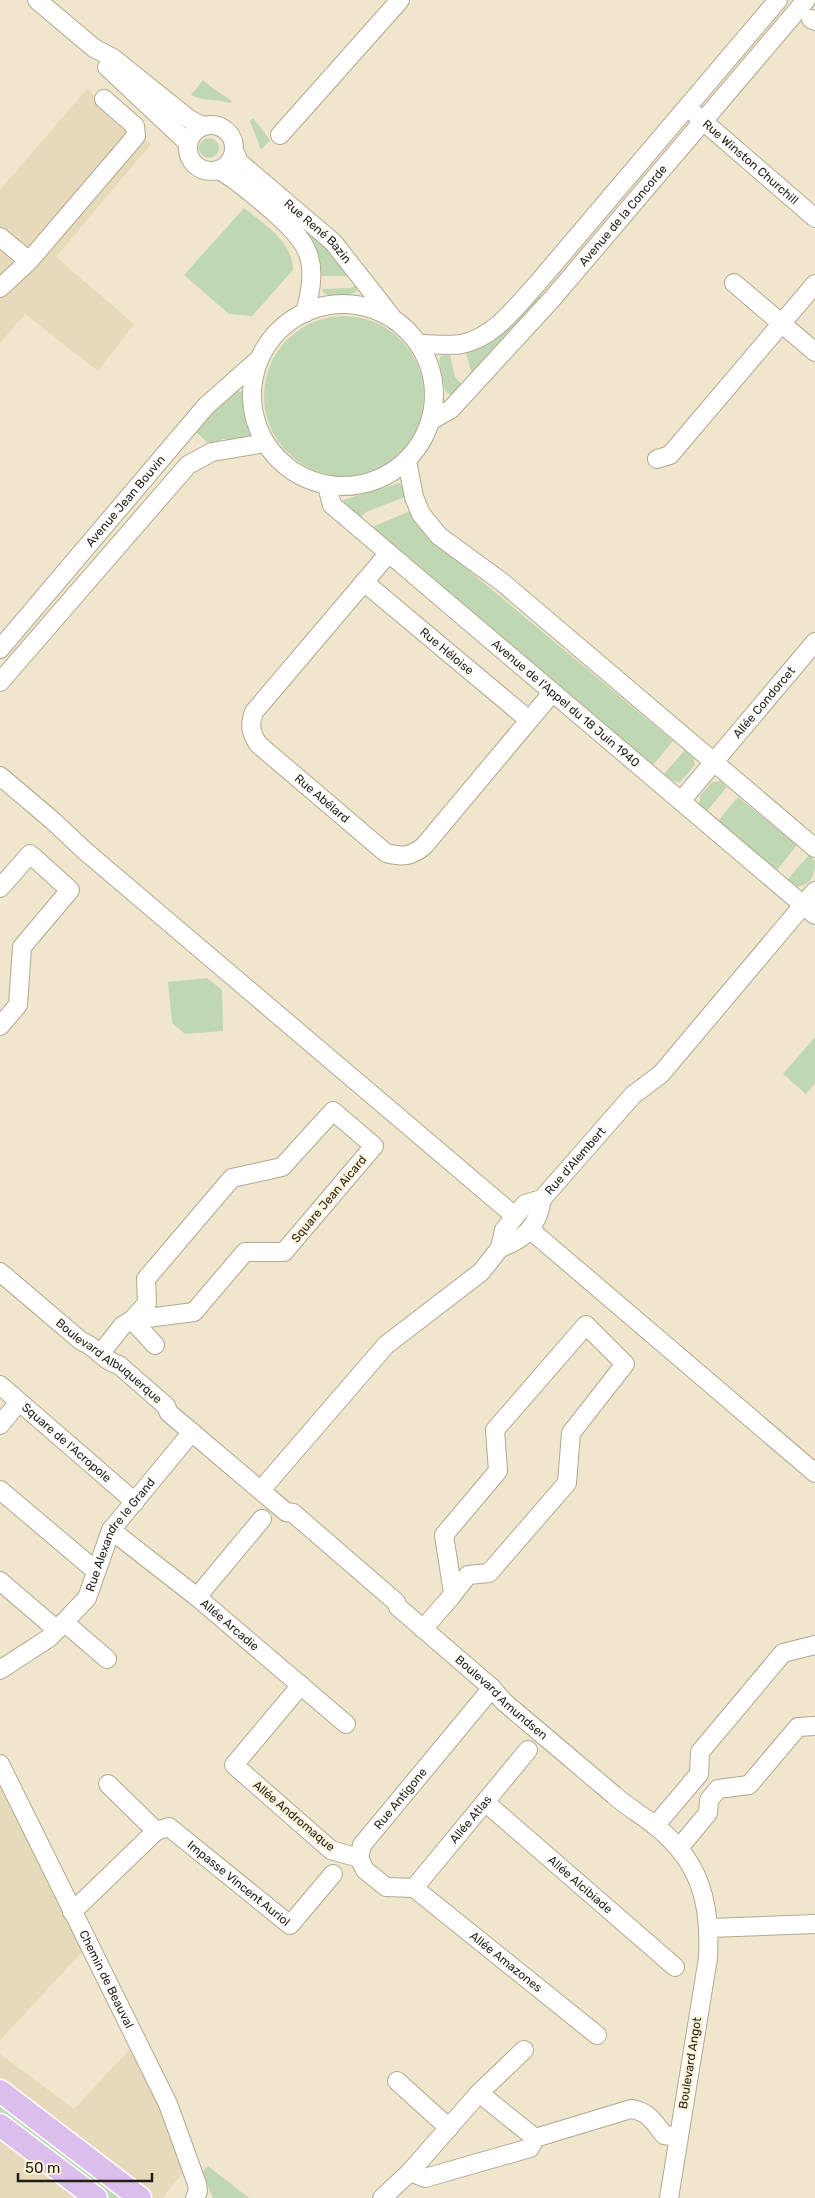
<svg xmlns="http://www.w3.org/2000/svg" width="815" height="2198" viewBox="0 0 815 2198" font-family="Rubik,sans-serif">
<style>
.built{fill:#e6daba}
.green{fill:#c0d7b4}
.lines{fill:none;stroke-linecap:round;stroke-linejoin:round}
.minor-casing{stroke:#b1a890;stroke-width:20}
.major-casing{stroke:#fff;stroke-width:25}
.minor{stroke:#fff;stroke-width:18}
.major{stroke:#dbbeec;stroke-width:22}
.labels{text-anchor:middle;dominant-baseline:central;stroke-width:4.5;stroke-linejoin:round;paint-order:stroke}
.street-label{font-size:12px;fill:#221e15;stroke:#fdf4da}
</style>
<rect width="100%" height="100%" fill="#f0e6cd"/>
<g class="built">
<path d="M87,89L151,144L56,257L134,324L98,371L25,314L0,343V190Z"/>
<path d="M0,1781L82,1952L0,2040Z"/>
<path d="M132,2047L148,2077L186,2169L162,2198H0V2054L74,2109Z"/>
</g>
<g class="green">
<path d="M203,80C213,89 222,94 232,101L230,103C217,99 202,101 191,95Z"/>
<path d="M253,118L270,140L261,150L250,121Z"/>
<circle cx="209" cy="148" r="10"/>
<path d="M244,208C264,224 293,242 293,270L252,316L229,314L184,275Z"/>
<path d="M315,235L340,263L348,276H321L308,238Z"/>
<path d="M356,285L357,290C352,297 329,298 323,292L322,289L350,288Z"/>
<path d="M538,295L544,300L472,374L466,353C499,344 516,320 538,295Z"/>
<circle cx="344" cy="396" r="80"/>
<path d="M446,355H450L455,377L462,385L455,394L451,395L445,391L439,361L441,356Z"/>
<path d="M234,390L242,392L243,408L250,435L245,439H223L209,444L196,432Z"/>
<path d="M399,483L403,486L405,497L366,512L359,519L345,505L343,500Z"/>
<path d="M410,511L415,523L429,537L673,741L653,765L370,528Z"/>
<path d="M685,750L693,757L695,765L680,782L673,781L664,774Z"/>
<path d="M721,781L727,787L707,811L699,804L700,796L712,782Z"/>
<path d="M738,797L797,845L777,870L718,821Z"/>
<path d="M809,855L815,861C815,874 812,884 797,887L787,880Z"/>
<path d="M207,978L222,990L223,1031L185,1034L172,1023L168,982Z"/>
<path d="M815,1037V1083L806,1094L783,1074Z"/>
<path d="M0,2105L122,2198H108L56,2155L0,2115Z"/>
<path d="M208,2166L249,2198H213L202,2172Z"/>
</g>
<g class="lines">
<g class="minor-casing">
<g id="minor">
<path d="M37,0L94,48L113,58L189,119L202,126"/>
<path d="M811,19L815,21"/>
<path d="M107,67L188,143"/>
<path id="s1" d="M696,115L815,218"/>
<circle cx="211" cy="148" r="23"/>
<path d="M280,135L400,0"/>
<path id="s2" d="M234,150L239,162L333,242L391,316"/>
<path d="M219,170C237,180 252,194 268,207C309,243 320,257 305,313"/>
<path d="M0,237L29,261"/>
<path d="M734,283L815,352"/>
<path d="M0,288L29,261L136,136L135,126L104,99"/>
<circle cx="343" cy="395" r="91"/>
<path d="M419,344C433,344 449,346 462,344C494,337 515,308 536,285L778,0"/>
<path id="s3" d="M432,420L451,409L552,299L806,0"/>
<path d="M657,459L670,455L815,284"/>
<path d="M407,461L414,497L421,514L439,536L502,582L815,848"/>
<path id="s4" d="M327,486L332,505L815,915"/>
<path id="s5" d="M388,554L254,712C249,725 251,733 258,744L386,853C402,857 411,857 424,846L552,693"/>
<path id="s6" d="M364,582L529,720"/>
<path id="s7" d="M0,649L206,406L258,360"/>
<path d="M0,682L188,465L212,452L265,443"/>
<path d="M0,776L52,820L85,851L510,1212"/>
<path id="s8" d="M681,801L815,642"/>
<path d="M0,888L30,854L70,890L22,947L18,1005L0,1026"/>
<path d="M333,1111L374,1146L284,1252H245L194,1312L132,1320L147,1303L146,1279L232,1178L282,1167Z"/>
<path d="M534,1233L815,1473"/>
<path d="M500,1248C526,1239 538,1225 542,1199"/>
<path id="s9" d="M0,1272L81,1341C96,1346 103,1361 119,1365L166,1406L169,1413L286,1512L293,1513L396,1602L398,1607L492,1688L504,1702C541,1733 577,1764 614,1795C626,1806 640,1814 653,1824C700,1860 711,1902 708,1958L669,2198"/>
<path d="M100,1354L123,1325L132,1320L155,1345"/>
<path id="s10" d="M0,1385L135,1502"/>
<path d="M0,1425L19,1402"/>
<path d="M0,1490L96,1571"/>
<path id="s11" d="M261,1490L386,1345L481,1272L500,1248L504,1230L525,1204L542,1199L633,1095L661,1074L815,891"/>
<path id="s12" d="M111,1530L197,1597L346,1724"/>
<path d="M0,1581L57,1630"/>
<path d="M197,1597L262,1519"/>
<path d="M64,1622L107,1659"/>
<path d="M423,1629L450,1598L468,1575L489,1573L567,1483L571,1433L625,1364L586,1325L495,1430L498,1471L444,1535L453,1593"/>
<path id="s13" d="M0,1670L49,1638L87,1598L111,1530L192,1432"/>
<path d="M301,1685L234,1765L331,1850L359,1858"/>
<path id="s14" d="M0,1764L168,2104L197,2184L198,2191L195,2198"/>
<path d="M108,1784L156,1831"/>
<path id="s15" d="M485,1802L675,1967"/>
<path d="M655,1826L699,1774L700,1752L783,1653L815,1645"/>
<path d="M679,1848L708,1813L709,1800L718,1789L749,1785L798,1727L815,1726"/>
<path id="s16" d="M414,1888L386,1887L365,1870L359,1858L362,1845L492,1688"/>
<path id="s17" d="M414,1888L597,2035"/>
<path id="s18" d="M414,1888L528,1750"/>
<path id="s19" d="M72,1912L156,1831L169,1827L290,1925L333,1874"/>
<path d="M710,1928L815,1924"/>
<path d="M397,2081L449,2128"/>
<path d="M479,2093L535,2138L631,2109C648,2111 654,2122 664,2135L678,2137"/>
<path d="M410,2172L425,2178L530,2148L535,2138"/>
<path d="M382,2198L410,2172L479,2093L524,2050"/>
</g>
</g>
<g class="major-casing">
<g id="major">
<path d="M0,2091L140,2198"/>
<path d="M0,2125L96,2198"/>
</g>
</g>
<use href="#minor" class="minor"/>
<use href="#major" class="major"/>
</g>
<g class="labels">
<g class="street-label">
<text stroke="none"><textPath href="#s1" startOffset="72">Rue Winston Churchill</textPath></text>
<text stroke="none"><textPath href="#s3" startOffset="281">Avenue de la Concorde</textPath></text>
<text stroke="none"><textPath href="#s2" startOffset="118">Rue René Bazin</textPath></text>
<text stroke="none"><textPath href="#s7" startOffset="194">Avenue Jean Bouvin</textPath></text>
<text stroke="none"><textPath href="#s6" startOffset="108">Rue Héloise</textPath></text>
<text stroke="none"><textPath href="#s8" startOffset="129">Allée Condorcet</textPath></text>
<text stroke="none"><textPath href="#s4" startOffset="326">Avenue de l'Appel du 18 Juin 1940</textPath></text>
<text stroke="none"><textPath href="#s5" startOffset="325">Rue Abélard</textPath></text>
<text stroke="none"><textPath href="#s11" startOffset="462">Rue d'Alembert</textPath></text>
<text transform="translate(329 1199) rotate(-50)">Square Jean Aicard</text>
<text stroke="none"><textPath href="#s9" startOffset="141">Boulevard Albuquerque</textPath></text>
<text stroke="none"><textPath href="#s10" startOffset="88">Square de l'Acropole</textPath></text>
<text stroke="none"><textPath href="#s13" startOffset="186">Rue Alexandre le Grand</textPath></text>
<text stroke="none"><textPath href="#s12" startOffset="152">Allée Arcadie</textPath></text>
<text stroke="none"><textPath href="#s9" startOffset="661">Boulevard Amundsen</textPath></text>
<text stroke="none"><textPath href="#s16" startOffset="142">Rue Antigone</textPath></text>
<text transform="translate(294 1816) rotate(40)">Allée Andromaque</text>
<text stroke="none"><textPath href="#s18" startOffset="89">Allée Atlas</textPath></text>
<text stroke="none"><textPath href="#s19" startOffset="220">Impasse Vincent Auriol</textPath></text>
<text stroke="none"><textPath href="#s15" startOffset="126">Allée Alcibiade</textPath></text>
<text stroke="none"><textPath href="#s17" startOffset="118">Allée Amazones</textPath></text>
<text stroke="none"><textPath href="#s14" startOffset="240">Chemin de Beauval</textPath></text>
<text transform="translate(690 2063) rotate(-81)">Boulevard Angot</text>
</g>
</g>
<path d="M18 2173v8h134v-8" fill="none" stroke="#221e15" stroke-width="2.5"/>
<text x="25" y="2173" font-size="15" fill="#221e15" stroke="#fdf4da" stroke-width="4" paint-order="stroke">50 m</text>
</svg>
